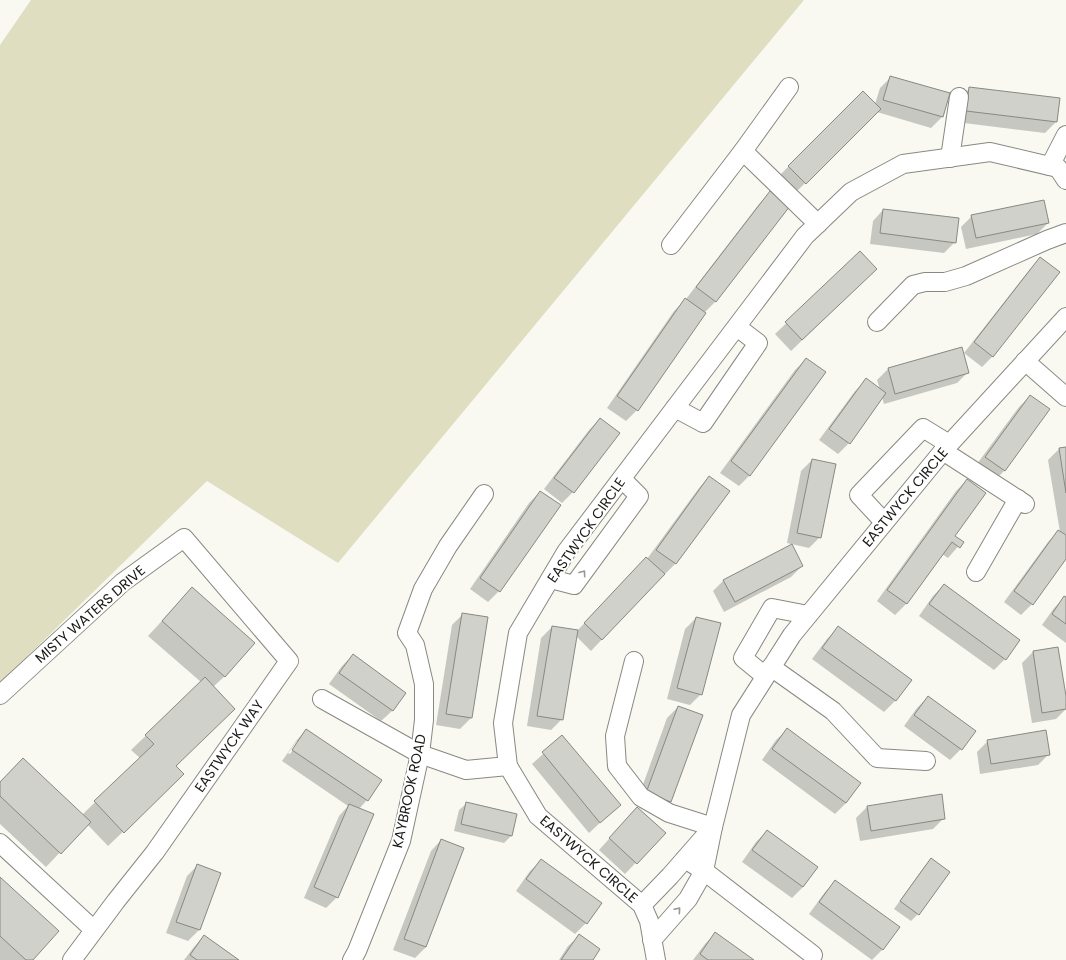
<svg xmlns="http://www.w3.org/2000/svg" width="1066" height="960" viewBox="0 0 1066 960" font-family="Poppins,sans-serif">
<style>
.green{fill:#dfdec0}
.shadow{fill:#0003;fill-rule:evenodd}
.building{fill:#d1d1cb;stroke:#898983}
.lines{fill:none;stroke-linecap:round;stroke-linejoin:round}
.street-casing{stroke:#898983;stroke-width:20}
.street{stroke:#fff;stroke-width:18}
.oneway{stroke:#989897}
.labels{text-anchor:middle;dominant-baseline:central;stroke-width:4;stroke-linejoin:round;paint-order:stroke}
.street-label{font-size:14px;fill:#191917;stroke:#fff}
</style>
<rect width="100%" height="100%" fill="#f9f9f2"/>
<path class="green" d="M31,0H804L338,563L207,481L0,683V45Z"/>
<g class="shadow">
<path d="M891,77L942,117L931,128L877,112L794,194L778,177L863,92L875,104L880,88Z"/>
<path d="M970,88L1059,99L1056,122L1045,133L956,122L959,99Z"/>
<path d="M770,193L788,207L715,302L704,313L637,410L626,421L607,408L674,311L686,299L759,204Z"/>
<path d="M883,210L955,242L944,253L870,244L873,221Z"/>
<path d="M972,216L1048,223L1037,234L966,249L961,227Z"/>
<path d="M860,253L865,280L791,351L775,334Z"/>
<path d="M1041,258L993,356L982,367L964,353L1030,269Z"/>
<path d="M961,348L968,372L957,383L884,404L882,397L849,443L838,454L819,440L855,391L866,380L880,390L877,380L888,369Z"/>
<path d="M806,359L750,475L739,486L720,473L795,370Z"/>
<path d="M1030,396L1048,410L1004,471L993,482L974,468L1019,407Z"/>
<path d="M600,419L619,433L573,492L562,503L544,489L589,430Z"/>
<path d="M1066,448V534L1063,535L1066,537V558L1032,604L1021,615L1004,602L1048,542L1058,531L1060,532L1048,460L1059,449Z"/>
<path d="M812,460L820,537L809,548L787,543L801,471Z"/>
<path d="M709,477L728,491L675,564L664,575V574L591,651L576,636L562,719L551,730L527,726L541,638L552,627L577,631L635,569L647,559L699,488Z"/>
<path d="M967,480L954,536L962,542L948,558L942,554L906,604L895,615L877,601L956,491Z"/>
<path d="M540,492L499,591L488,602L470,589L529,503Z"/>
<path d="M802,566L791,577L724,612L713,591L724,580Z"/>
<path d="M944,585L1005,659L994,670L919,616L933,596Z"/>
<path d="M192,588L225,676L213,687L175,766L168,789L108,846L87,824L46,867L0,824V782L82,815L140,758L131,750L201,682L148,636Z"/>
<path d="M1065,597L1066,598V643L1042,625L1054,608Z"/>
<path d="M463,614L471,718L460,729L436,725L452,625Z"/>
<path d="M696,618L701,694L690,705L667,699L685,629Z"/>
<path d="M838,628L910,680L895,701L884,712L812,659L827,639Z"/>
<path d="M1058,648L1066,709L1056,719L1032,723L1022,663L1033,652Z"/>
<path d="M353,655L405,693L392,711L381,721L329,684L342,666Z"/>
<path d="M928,697L961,749L950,760L904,726L917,708Z"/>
<path d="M678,707L702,716L670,802L659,813L636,804L667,718Z"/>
<path d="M306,730L381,780L367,800L359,809L337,897L326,908L304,898L339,816L348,806L282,761L296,741ZM297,741H299L290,754L288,753Z"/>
<path d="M787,730L846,803L835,814L762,760L776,740Z"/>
<path d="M562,737L619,805L589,833L532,764Z"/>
<path d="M988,741L1049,754L1038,765L980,774L977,752Z"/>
<path d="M467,803L516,815L511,836L504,843L454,831L459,810Z"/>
<path d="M867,807L944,818L933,829L860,841L856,818Z"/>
<path d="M627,819L664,833L625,874L599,850Z"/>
<path d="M767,831L817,867L803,887L792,898L742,862L756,842Z"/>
<path d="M441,840L426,947L415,958L393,950L431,851Z"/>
<path d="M931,859L918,914L911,921L894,909L924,867Z"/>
<path d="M541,861L586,923L575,934L516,891L530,871Z"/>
<path d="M198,865L199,930L188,941L166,933L187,876Z"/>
<path d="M0,879L31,960H0Z"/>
<path d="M836,881L883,949L872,960L809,914L825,892Z"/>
<path d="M716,933L752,960H693L705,944Z"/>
<path d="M204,936L237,960H184L194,947Z"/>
<path d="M579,936L592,960H559L568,946Z"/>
</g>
<g class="building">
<path d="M890,76L950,93L943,117L883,100Z"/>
<path d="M969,87L1060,98L1057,122L966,111Z"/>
<path d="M863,91L881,109L806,184L788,166Z"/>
<path d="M770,191L790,206L716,302L696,287Z"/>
<path d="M1044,200L1049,223L976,238L971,215Z"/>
<path d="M883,209L959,218L956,243L880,233Z"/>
<path d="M860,251L877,269L802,340L785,322Z"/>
<path d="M1040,257L1060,272L993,357L974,342Z"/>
<path d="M685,298L706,313L638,411L617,396Z"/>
<path d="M962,347L969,373L895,394L888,368Z"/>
<path d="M806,358L826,372L750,476L731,461Z"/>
<path d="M866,378L886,393L850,444L829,429Z"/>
<path d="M1030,395L1050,409L1005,471L985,457Z"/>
<path d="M600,418L620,433L574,493L554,478Z"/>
<path d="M1066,447V493L1059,448Z"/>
<path d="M812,459L836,464L821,538L797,533Z"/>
<path d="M709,476L730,491L676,564L656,550Z"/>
<path d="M967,479L986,493L955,536L964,542L960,548L952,542L907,604L887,590Z"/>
<path d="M540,491L561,505L500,592L480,578Z"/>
<path d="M1058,530L1066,535V559L1033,605L1014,591Z"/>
<path d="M792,544L803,566L735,602L723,580Z"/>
<path d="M646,557L665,574L602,640L584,623Z"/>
<path d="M944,584L1020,640L1006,660L929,604Z"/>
<path d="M192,587L255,643L225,677L162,621Z"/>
<path d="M1064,596L1066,597V624L1052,614Z"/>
<path d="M462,613L488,617L472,718L446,714Z"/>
<path d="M696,617L721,623L702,695L677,688Z"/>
<path d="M552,626L578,630L563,720L537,716Z"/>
<path d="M838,626L912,680L896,701L822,648Z"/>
<path d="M1058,647L1066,696V709L1042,713L1033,651Z"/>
<path d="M353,654L406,693L393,711L339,673Z"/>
<path d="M205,677L235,709L176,766L184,774L124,833L94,801L154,744L145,735Z"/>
<path d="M928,696L976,731L962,750L914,715Z"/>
<path d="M678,706L703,715L671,802L646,793Z"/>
<path d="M787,728L861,783L846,803L772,749Z"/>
<path d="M306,729L382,780L368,801L292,750Z"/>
<path d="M1046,730L1050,755L991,764L987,740Z"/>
<path d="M562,735L621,805L600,823L542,752Z"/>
<path d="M23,758L91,822L61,854L0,796V782Z"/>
<path d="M942,794L945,819L871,831L867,806Z"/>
<path d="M466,802L517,814L512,836L461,824Z"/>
<path d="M349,804L374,814L338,898L314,887Z"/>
<path d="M637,807L666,833L637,864L609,838Z"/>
<path d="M767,830L818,867L803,887L752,850Z"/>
<path d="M441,839L464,848L426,947L404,939Z"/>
<path d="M931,858L950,872L919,915L900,901Z"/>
<path d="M541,859L602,903L587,924L526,879Z"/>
<path d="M197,864L221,873L200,930L176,922Z"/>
<path d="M0,877L59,931L33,960H26L0,936Z"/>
<path d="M835,880L900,927L883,950L819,902Z"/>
<path d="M715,932L754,960H708L700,954Z"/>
<path d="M579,934L600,949L593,960H561Z"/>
<path d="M204,935L239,960H197L190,955Z"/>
</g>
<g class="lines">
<g class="street-casing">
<g id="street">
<path d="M789,87L743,151L818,224"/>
<path d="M950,158L959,97"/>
<path d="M1050,166L1066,135"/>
<path d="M671,245L743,151"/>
<path d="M877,322L913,285L925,282H945L966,276L1047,240L1066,233"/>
<path d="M1025,361L1066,397"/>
<path d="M675,408L703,423L758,343L737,327"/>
<path d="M943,451L1025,504"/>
<path d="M884,522L859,495L923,428L949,444"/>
<path d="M976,572L1018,499"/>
<path d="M551,579L574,585L639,496L622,479"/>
<path d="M634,661L615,736L617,766L641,797L669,813L713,827"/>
<path d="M771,667L833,711L877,758L926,761"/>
<path d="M765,676L743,658L772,608L808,615"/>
<path d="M0,695L123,582L184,538L289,661L155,852L116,901L72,960"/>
<path d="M322,699L420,754L466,770L508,766"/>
<path d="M0,843L94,930"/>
<path d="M685,859L704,871L813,955"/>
<path d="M642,905L670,876L712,828"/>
<path d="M652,940L688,899L704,871L713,827L741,715L792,635L943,451L1066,317"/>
<path d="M352,960L357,951L401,841L420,754L424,720V684L415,645L407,633L423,589L448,546L484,494"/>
<path d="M656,960L649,921L642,905L538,816L508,766L503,723L518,633L566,552L805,236L851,192L903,164L990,152L1058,168L1066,180"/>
</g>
</g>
<use href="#street" class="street"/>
</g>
<defs><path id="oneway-chevron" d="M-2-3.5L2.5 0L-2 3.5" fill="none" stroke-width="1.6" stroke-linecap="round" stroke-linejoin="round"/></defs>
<g class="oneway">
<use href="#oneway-chevron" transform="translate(583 573) rotate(-54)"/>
<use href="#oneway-chevron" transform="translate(678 910) rotate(-49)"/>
</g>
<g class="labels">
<g class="street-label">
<text transform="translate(905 497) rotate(-50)">EASTWYCK CIRCLE</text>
<text transform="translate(586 530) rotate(-55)">EASTWYCK CIRCLE</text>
<text transform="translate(90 614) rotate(-41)">MISTY WATERS DRIVE</text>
<text transform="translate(229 746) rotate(-55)">EASTWYCK WAY</text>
<text transform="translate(409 791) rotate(-78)">KAYBROOK ROAD</text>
<text transform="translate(589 859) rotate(41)">EASTWYCK CIRCLE</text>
</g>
</g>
</svg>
